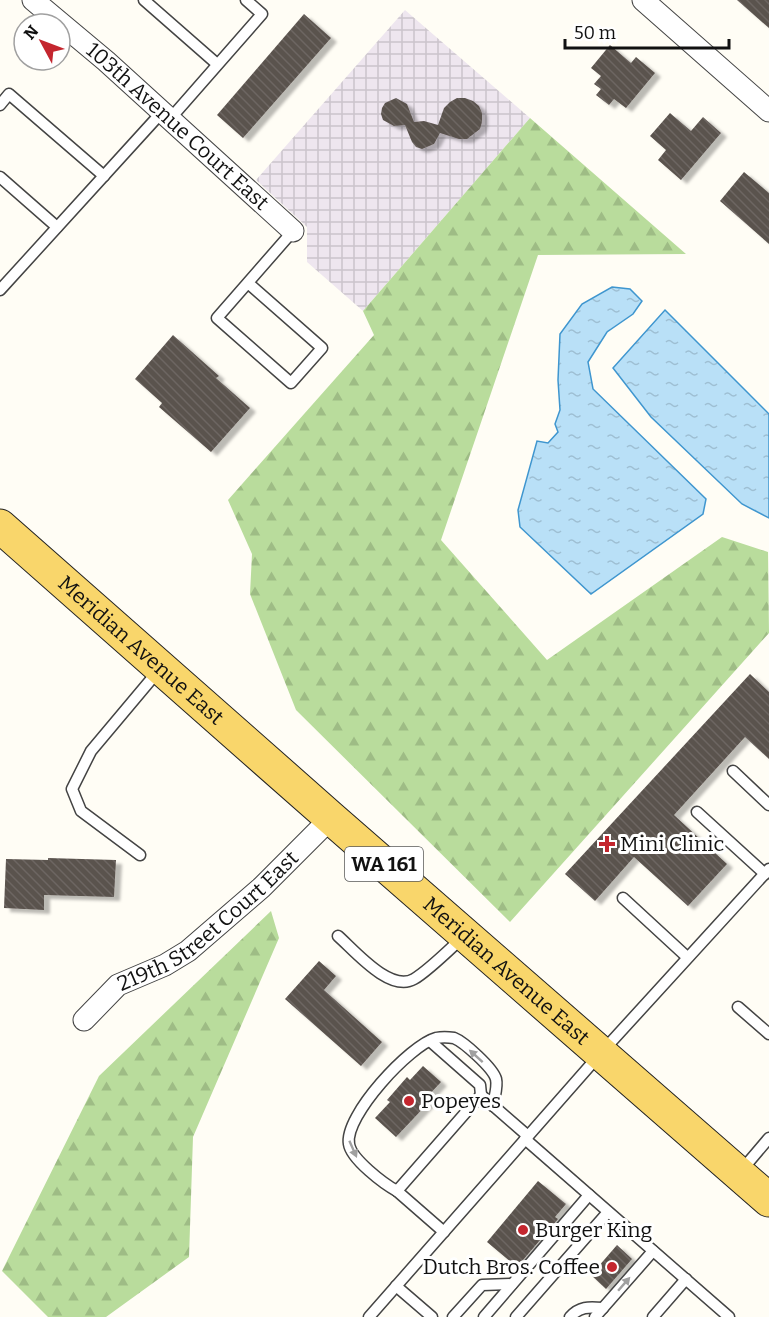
<svg xmlns="http://www.w3.org/2000/svg" width="769" height="1317" viewBox="0 0 769 1317" font-family="Bitter,serif">
<style>
.industrial{fill:url(#industrial-grid)}
.forest{fill:url(#forest-firs)}
.water{fill:url(#water-ripples);stroke:#3f96cf;stroke-width:1.5}
.building{fill:url(#building-back-hatch);filter:url(#shadow)}
.lines{fill:none;stroke-linecap:round;stroke-linejoin:round}
.service-casing{stroke:#444;stroke-width:13}
.minor-casing{stroke:#444;stroke-width:23}
.primary-casing{stroke:#222;stroke-width:35}
.service{stroke:#fff;stroke-width:10}
.minor{stroke:#fff;stroke-width:21}
.primary{stroke:#f9d66b;stroke-width:33}
.oneway{fill:#a0a0a0}
.poi-dot{fill:#c4262e;stroke:#fff;stroke-width:2}
.labels{text-anchor:middle;dominant-baseline:central;stroke-width:6;stroke-linejoin:round;paint-order:stroke}
.shield{fill:#fff;stroke:#585858;stroke-width:1.5}
.shield-label{font-size:20px;font-weight:bold;fill:#111}
.street-label{font-size:21px;fill:#111;stroke:#fff}
.poi-label{font-size:21px;fill:#111;stroke:#fff;text-anchor:start}
</style>
<defs>
<pattern id="industrial-grid" width="8" height="8" patternUnits="userSpaceOnUse" patternTransform="scale(1.5)"><rect width="8" height="8" fill="#eee6ef"/><path d="M0 4h8M4 0v8" fill="none" stroke="#cbc4cc"/></pattern>
<pattern id="forest-firs" width="22" height="20" patternUnits="userSpaceOnUse" patternTransform="scale(1.5)"><rect width="22" height="20" fill="#b9dc9c"/><path d="M5 1l3.5 6h-7zM16 11l3.5 6h-7z" fill="#9ebc85"/></pattern>
<pattern id="water-ripples" width="26" height="14" patternUnits="userSpaceOnUse" patternTransform="scale(1.5)"><rect width="26" height="14" fill="#b9e0f7"/><path d="M2 4q2-2 4 0t4 0M15 11q2-2 4 0t4 0" fill="none" stroke="#9ebfd3"/></pattern>
<pattern id="building-back-hatch" width="6" height="6" patternUnits="userSpaceOnUse" patternTransform="scale(1.5)"><rect width="6" height="6" fill="#5a524d"/><path d="M-1 5l2 2M0 0l6 6M5-1l2 2" fill="none" stroke="#6d6662"/></pattern>
<filter id="shadow"><feDropShadow dx="6" dy="4" stdDeviation="1.5" flood-color="#0004"/></filter>
</defs>
<rect width="100%" height="100%" fill="#fffdf5"/>
<path class="industrial" d="M405,10L530,118L363,311L307,262V227L256,180Z"/>
<g class="forest">
<path d="M530,118L686,254L538,255L441,540L547,660L722,537L768,552L769,633L510,922L296,710L250,594L252,554L228,500L374,335L363,311Z"/>
<path d="M271,911L279,938L193,1137L189,1257L106,1317H48L2,1271L99,1076Z"/>
</g>
<g class="water">
<path d="M612,287L630,289L642,301L633,314L607,332L588,362L593,389L706,499L703,514L591,594L520,527L518,510L537,441L548,443L558,432L555,424L560,410L558,380L560,334L582,304Z"/>
<path d="M665,310L769,414V518L742,504L651,417L613,368Z"/>
</g>
<g class="building">
<path d="M737,0H769V28Z"/>
<path d="M304,14L331,38L243,138L217,115Z"/>
<path d="M610,45L631,63L636,57L655,73L626,108L614,99L609,105L596,95L601,89L594,84L601,76L591,68Z"/>
<path d="M396,98L407,104L414,122L424,121L438,125L444,108L450,102L457,98H465L473,101L479,106L482,113V122L480,129L467,139H459L440,133L434,144L422,149L416,147L412,142L405,125L394,126L383,120L381,114L382,108L385,103Z"/>
<path d="M670,113L691,131L703,117L721,133L681,180L658,160L666,150L650,136Z"/>
<path d="M744,172L769,193V244L720,201Z"/>
<path d="M173,335L219,376L216,378L250,408L211,452L159,407L162,403L135,379Z"/>
<path d="M750,674L769,692V759L745,737L674,815L727,864L688,906L634,857L595,901L565,874Z"/>
<path d="M48,858L116,860L114,897L44,895V910L4,908L6,859L48,860Z"/>
<path d="M319,961L336,976L324,990L382,1042L361,1066L285,999Z"/>
<path d="M423,1066L441,1082L427,1097L431,1100L396,1137L375,1118L390,1102L387,1100L407,1077L410,1080Z"/>
<path d="M538,1181L566,1204L555,1217L558,1219L517,1267L487,1242Z"/>
<path d="M617,1245L632,1259L606,1289L591,1275Z"/>
</g>
<g class="lines">
<g class="service-casing">
<g id="service">
<path d="M144,0L217,64"/>
<path d="M0,105L9,94L104,176"/>
<path d="M170,119L262,14L246,0"/>
<path d="M0,177L57,227"/>
<path d="M248,283L322,348L291,383L217,318L293,231"/>
<path d="M0,290L162,112"/>
<path d="M733,771L769,805"/>
<path d="M697,812L765,874"/>
<path d="M140,855L81,811L72,789L91,751L159,670"/>
<path d="M623,898L687,957"/>
<path d="M338,936C354,950 390,993 414,979C428,971 450,949 463,937"/>
<path d="M738,1007L769,1034"/>
<path d="M430,1041L480,1085L481,1095"/>
<path d="M525,1139L729,1317"/>
<path d="M741,1171L769,1138"/>
<path d="M397,1191C384,1184 351,1159 349,1144C344,1116 410,1045 436,1038C441,1037 448,1037 454,1038C464,1042 493,1068 496,1079C498,1087 494,1098 493,1106"/>
<path d="M444,1232L397,1191L481,1095L528,1136"/>
<path d="M396,1286L432,1317"/>
<path d="M369,1317L601,1053L769,869"/>
<path d="M453,1317L482,1285L512,1284"/>
<path d="M484,1317L589,1195"/>
<path d="M516,1317L608,1212"/>
<path d="M570,1317C580,1306 589,1307 603,1308"/>
<path d="M595,1317L653,1251"/>
<path d="M653,1317L686,1279"/>
</g>
</g>
<g class="minor-casing">
<g id="minor">
<path id="s1" d="M33,0L106,61L293,231"/>
<path d="M643,0L769,111"/>
<path id="s2" d="M84,1020L118,985L165,965L188,951L261,888L331,818"/>
</g>
</g>
<g class="primary-casing">
<g id="primary">
<path id="s3" d="M0,526L331,818L769,1200"/>
</g>
</g>
<use href="#service" class="service"/>
<use href="#minor" class="minor"/>
<use href="#primary" class="primary"/>
</g>
<defs><path id="oneway-solid" d="M-6-.8H1V-3.2L6.5 0L1 3.2V.8H-6Z" transform="scale(1.5)"/></defs>
<g class="oneway">
<use href="#oneway-solid" transform="translate(476 1056) rotate(-138)"/>
<use href="#oneway-solid" transform="translate(353 1149) rotate(66)"/>
<use href="#oneway-solid" transform="translate(624 1284) rotate(-49)"/>
</g>
<g class="poi-dot">
<path d="M604 835h6v6h6v6h-6v6h-6v-6h-6v-6h6z"/>
<circle cx="409" cy="1101" r="6"/>
<circle cx="523" cy="1230" r="6"/>
<circle cx="612" cy="1267" r="6"/>
</g>
<g class="labels">
<rect class="shield" x="345" y="847" width="78" height="34" rx="4.5"/>
<g class="shield-label">
<text x="384" y="864">WA 161</text>
</g>
<g class="street-label">
<text stroke="none"><textPath href="#s1" startOffset="192">103th Avenue Court East</textPath></text>
<text stroke="none"><textPath href="#s3" startOffset="188">Meridian Avenue East</textPath></text>
<text stroke="none"><textPath href="#s2" startOffset="160">219th Street Court East</textPath></text>
<text stroke="none"><textPath href="#s3" startOffset="674">Meridian Avenue East</textPath></text>
</g>
<g class="poi-label">
<text x="620" y="844">Mini Clinic</text>
<text x="421" y="1101">Popeyes</text>
<text x="535" y="1230">Burger King</text>
<text x="600" y="1267" text-anchor="end">Dutch Bros. Coffee</text>
</g>
</g>
<g transform="translate(42 42) rotate(311)"><circle r="28" fill="#ffffff" stroke="#a0a0a0" stroke-width="1.5"/>
<path d="M0-4.5L10 22L0 15L-10 22Z" fill="#c4262e"/>
<text y="-9" font-size="16" font-weight="bold" text-anchor="middle" fill="#111111">N</text>
</g>
<path d="M565 39v9h164v-9" fill="none" stroke="#111111" stroke-width="3"/>
<text x="574" y="39" font-size="18" fill="#111111" stroke="#ffffff" stroke-width="4.5" paint-order="stroke">50 m</text>
</svg>
